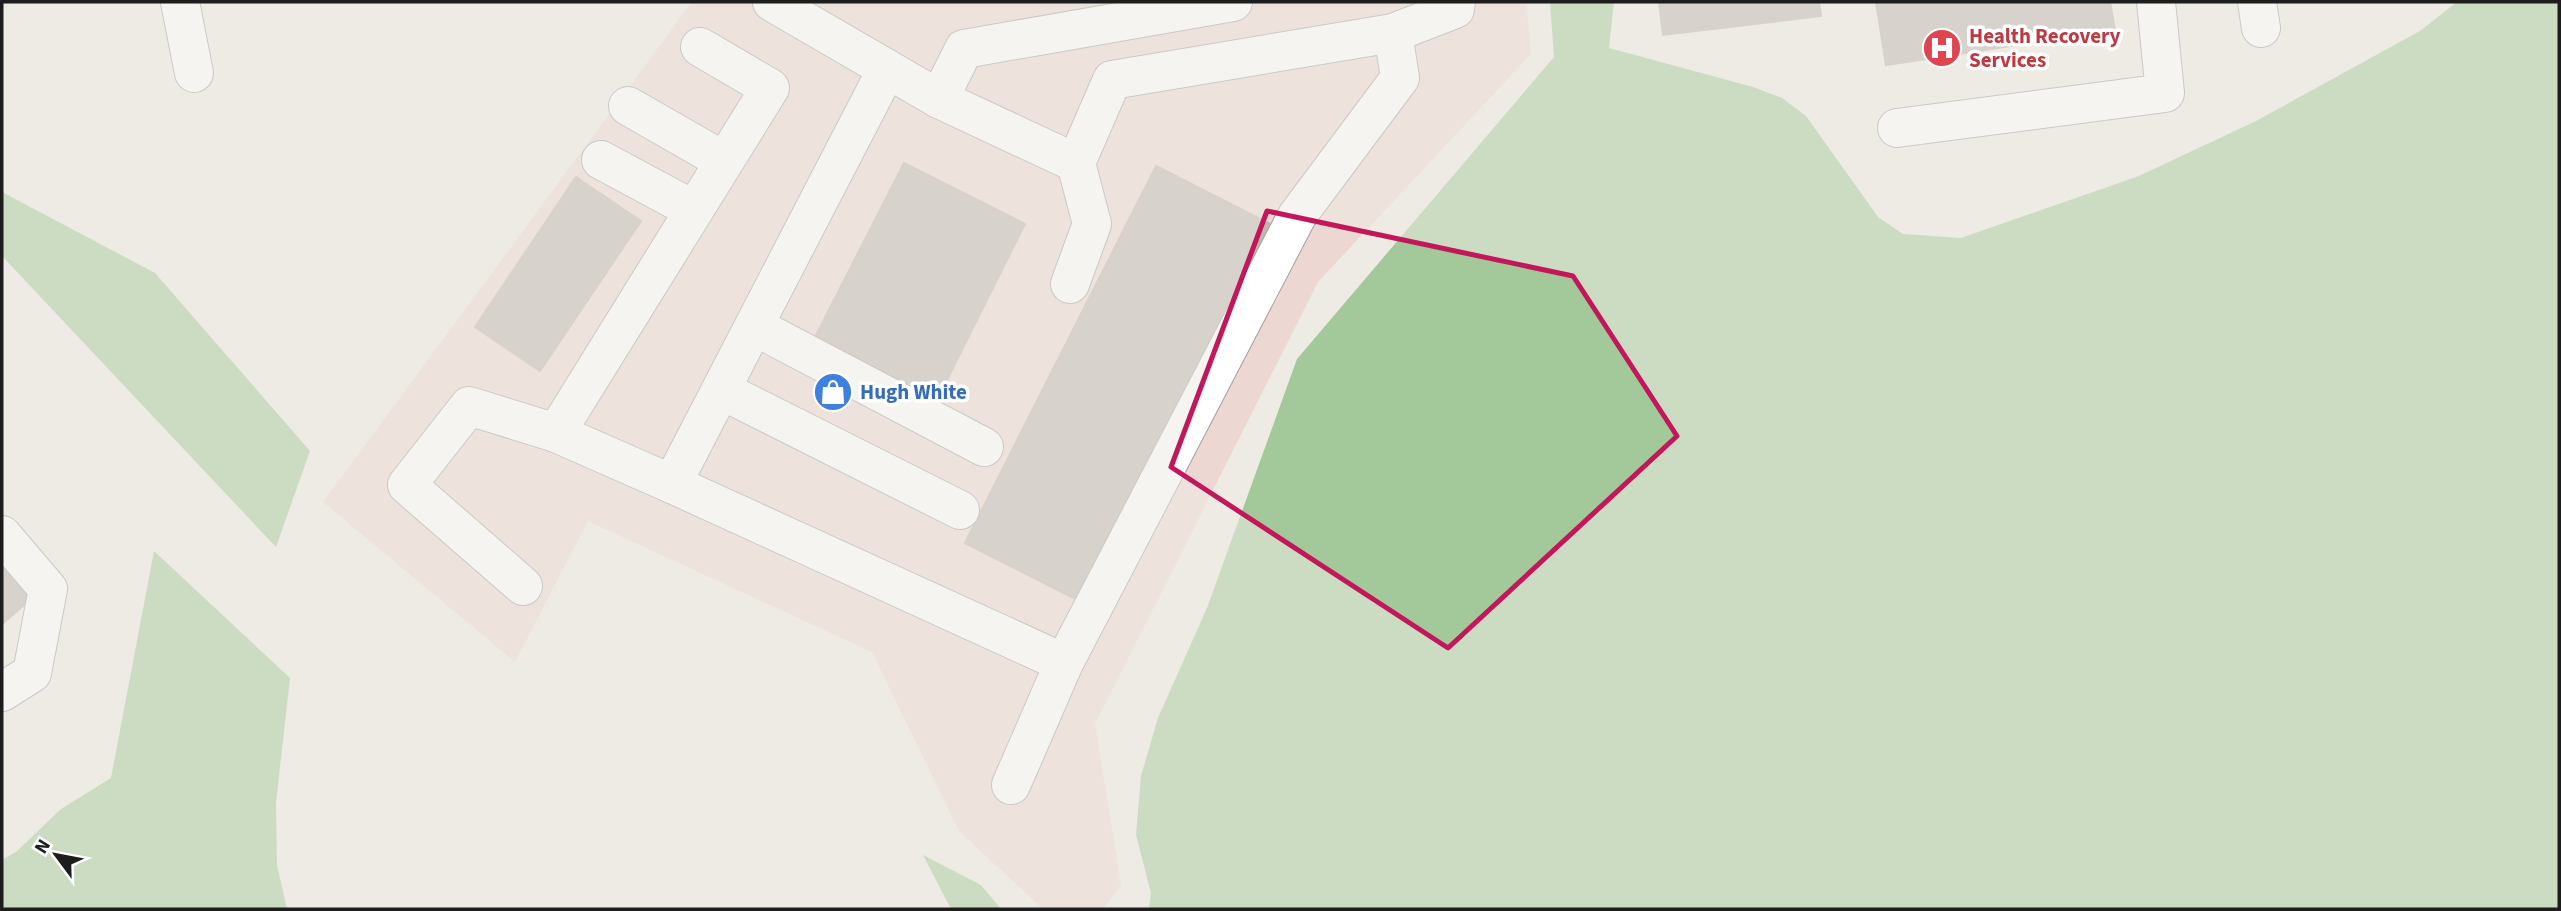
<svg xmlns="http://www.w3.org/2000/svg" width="2561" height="911" viewBox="0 0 2561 911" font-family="'Source Sans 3',sans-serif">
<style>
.commercial{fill:#edd7d3}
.forest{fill:#a3c99b}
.building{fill:#bdb7b0;stroke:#beb3a7;stroke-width:2}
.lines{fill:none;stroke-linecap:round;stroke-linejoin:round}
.minor-casing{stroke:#a1a1a1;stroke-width:40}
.minor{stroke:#fff;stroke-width:38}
.marked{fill:none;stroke:#c2185b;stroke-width:5;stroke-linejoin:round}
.labels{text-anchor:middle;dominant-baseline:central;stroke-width:7;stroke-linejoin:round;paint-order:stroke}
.health-label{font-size:21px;font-weight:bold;fill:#be3a42;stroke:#fff;text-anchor:start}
.shop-label{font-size:21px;font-weight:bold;fill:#366cbe;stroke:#fff;text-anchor:start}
</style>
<rect width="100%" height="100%" fill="#edebe3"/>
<path class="commercial" d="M692,2H1526L1531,54L1318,282L1095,724L1121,885L1103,909H1043L959,831L872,652L588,521L515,662L323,502Z"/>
<g class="forest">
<path d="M1550,2H1614L1609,48L1753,87L1782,98L1806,116L1878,217L1903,234L1961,238L2139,176L2256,121L2420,31L2457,2H2559V909H1149L1151,893L1136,835L1141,776L1158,718L1207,608L1297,359L1554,57Z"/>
<path d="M2,192L155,273L310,451L276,547L2,256Z"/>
<path d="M154,551L290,678L276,803L277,865L287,909H2V860L16,852L61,809L111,778Z"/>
<path d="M923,855L981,885L1001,909H951Z"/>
</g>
<g class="building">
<path d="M1659,2H1819L1821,16L1663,35Z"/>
<path d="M1876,2H2110L2115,30L1886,65Z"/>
<path d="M904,163L1025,224L936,402L813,341Z"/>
<path d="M1156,166L1274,226L1083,603L965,543Z"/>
<path d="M576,177L641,221L540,371L475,327Z"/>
<path d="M2,558L35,596L2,624Z"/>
</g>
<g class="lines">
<g class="minor-casing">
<g id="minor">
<path d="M180,2L194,73"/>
<path d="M772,2L939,99L1076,163"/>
<path d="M2257,2L2261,28"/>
<path d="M887,69L672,484L1064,663"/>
<path d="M939,99L964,49L1233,2"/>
<path d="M628,106L724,161"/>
<path d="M1897,128L2165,93L2156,2"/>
<path d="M601,160L694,210"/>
<path d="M1070,284L1092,224L1076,163L1112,80L1393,33L1455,9L1456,2"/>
<path d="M754,326L984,447"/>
<path d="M721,390L960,510"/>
<path d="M556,433L770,88L700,47"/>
<path d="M2,535L48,589L32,673L2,692"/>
<path d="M523,586L407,485L469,406L556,433L672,484"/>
<path d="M1011,785L1064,663L1297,216L1400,78L1393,33"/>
</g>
</g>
<use href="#minor" class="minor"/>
</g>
<path d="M0 0H2561V911H0ZM1267,211L1573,276L1677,436L1448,648L1171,467Z" fill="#edebe3" fill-opacity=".55" fill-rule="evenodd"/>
<path class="marked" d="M1267,211L1573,276L1677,436L1448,648L1171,467Z"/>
<defs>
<g id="hospital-disc" transform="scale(2.0125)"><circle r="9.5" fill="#e0444e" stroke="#fff"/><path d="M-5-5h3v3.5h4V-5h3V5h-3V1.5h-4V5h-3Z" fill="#fff"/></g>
<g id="shop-disc" transform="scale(2.0125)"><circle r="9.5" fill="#3f7fe0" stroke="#fff"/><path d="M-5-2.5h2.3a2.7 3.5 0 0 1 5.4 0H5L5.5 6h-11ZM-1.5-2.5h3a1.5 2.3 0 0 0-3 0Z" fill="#fff"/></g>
</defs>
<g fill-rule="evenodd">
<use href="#hospital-disc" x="1942" y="48"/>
<use href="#shop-disc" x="833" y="392"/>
</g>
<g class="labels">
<g class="health-label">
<text x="1969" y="36">Health Recovery<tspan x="1969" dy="24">Services</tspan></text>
</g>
<g class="shop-label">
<text x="860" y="392">Hugh White</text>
</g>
</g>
<rect width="2561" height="911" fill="none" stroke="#1d1d1d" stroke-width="7"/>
<g transform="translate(56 855) rotate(302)" stroke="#ffffff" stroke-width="5" paint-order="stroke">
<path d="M0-5L12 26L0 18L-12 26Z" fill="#1d1d1d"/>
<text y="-10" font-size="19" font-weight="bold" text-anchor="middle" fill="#1d1d1d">N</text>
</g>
</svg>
